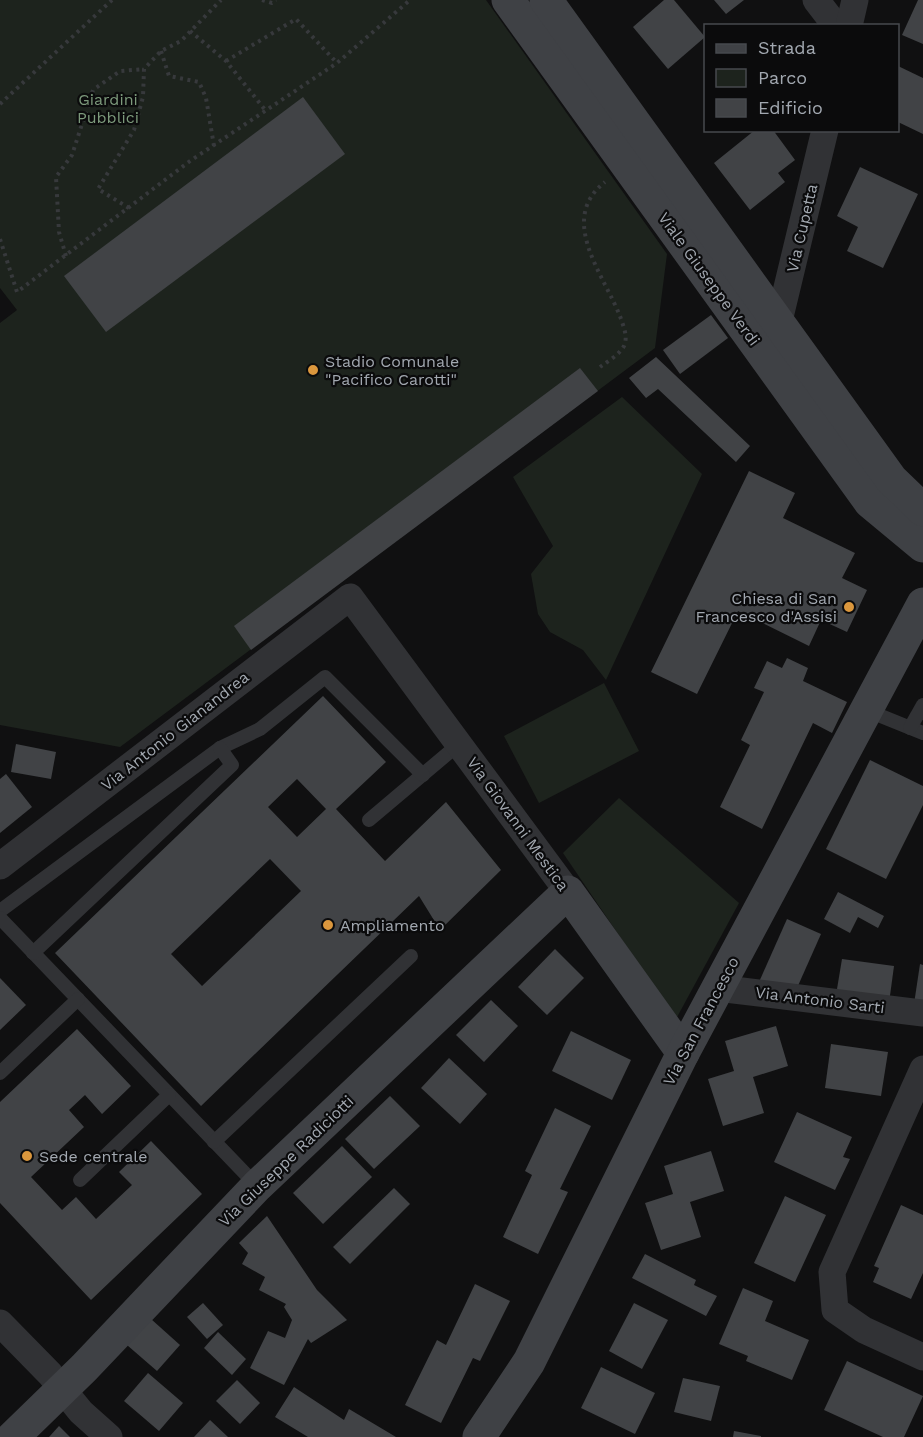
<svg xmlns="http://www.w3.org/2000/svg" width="923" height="1437" viewBox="0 0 923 1437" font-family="'Work Sans',sans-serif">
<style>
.green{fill:#1d231d}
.building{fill:#414346;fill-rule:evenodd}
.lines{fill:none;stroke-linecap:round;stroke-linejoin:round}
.path{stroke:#37393c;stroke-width:4;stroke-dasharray:3 4.5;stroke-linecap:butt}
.lane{stroke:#313235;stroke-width:14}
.street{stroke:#313235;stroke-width:27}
.secondary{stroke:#3f4145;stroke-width:33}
.poi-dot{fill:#db973d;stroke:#0b0b0c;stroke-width:2}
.labels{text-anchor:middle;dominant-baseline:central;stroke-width:4.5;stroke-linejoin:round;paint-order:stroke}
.park-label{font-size:16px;fill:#7c997b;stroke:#0b0b0c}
.street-label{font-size:16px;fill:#a2a8b0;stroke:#0b0b0c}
.poi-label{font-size:16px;fill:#a2a8b0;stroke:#0b0b0c;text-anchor:start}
</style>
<rect width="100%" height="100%" fill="#101011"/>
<g class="green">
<path d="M0,0H486L667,254L655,348L120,747L0,725V323L17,310L0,288Z"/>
<path d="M622,397L702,474L606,680L583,650L550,632L538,614L531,574L553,546L513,477Z"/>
<path d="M604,683L639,751L539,803L504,736Z"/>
<path d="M619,798L739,903L676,1019L563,853Z"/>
</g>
<g class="building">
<path d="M664,0H674L705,37L668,69L633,27Z"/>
<path d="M714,0H744L726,14Z"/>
<path d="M918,0H923V44L902,35Z"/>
<path d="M898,66L923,78V134L898,122Z"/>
<path d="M303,97L345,154L106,332L64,276Z"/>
<path d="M755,130H773L795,160L778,173L785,182L750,210L714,163Z"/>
<path d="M860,167L918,194L883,268L847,251L858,227L837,216Z"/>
<path d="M711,315L728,338L680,374L663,350Z"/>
<path d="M656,357L750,446L736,462L658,389L646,398L629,378Z"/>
<path d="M580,368L598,391L251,650L234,626Z"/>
<path d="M749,471L795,493L783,518L855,553L842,578L867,590L847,632L821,620L809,646L738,611L697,694L651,672Z"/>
<path d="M787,658L808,668L803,681L847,702L832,733L813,723L762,829L720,807L750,745L741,740L764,692L754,688L767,661L782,668Z"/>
<path d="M323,696L386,762L336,809L385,861L446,802L501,870L440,930L419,896L201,1106L55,953ZM297,779L326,809L297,837L268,807ZM270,859L301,891L202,986L171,954Z"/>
<path d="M16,744L56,752L51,779L11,772Z"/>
<path d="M870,760L923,786V805L886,879L826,849Z"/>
<path d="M6,774L32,807L0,833V779Z"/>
<path d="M838,892L884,916L878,928L858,917L850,933L824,919Z"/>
<path d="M787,919L821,934L793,997L759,982Z"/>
<path d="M555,949L584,978L547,1015L518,987Z"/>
<path d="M842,959L894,966L889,1003L836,995Z"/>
<path d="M920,964L923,965V1006L914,1004Z"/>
<path d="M0,978L26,1005L0,1030Z"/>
<path d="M491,1000L518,1026L484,1062L456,1035Z"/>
<path d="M776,1026L788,1066L753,1077L764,1113L723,1126L708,1079L734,1071L725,1041Z"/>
<path d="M77,1029L131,1086L102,1114L85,1095L69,1110L84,1127L31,1177L62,1210L76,1197L96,1219L132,1185L119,1172L151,1141L202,1194L91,1300L0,1203V1102Z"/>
<path d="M571,1031L631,1060L612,1100L552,1071Z"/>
<path d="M831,1044L888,1052L881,1096L825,1088Z"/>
<path d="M449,1058L487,1094L460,1124L421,1088Z"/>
<path d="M390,1096L420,1126L374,1169L345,1139Z"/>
<path d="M555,1108L591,1126L560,1189L568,1192L538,1254L503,1237L532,1175L525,1171Z"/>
<path d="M797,1112L852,1137L843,1157L850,1159L835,1190L774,1162Z"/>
<path d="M342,1146L372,1177L323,1224L293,1193Z"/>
<path d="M711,1151L724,1191L690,1202L701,1237L661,1250L645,1203L673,1194L664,1166Z"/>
<path d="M394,1188L410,1204L350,1264L333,1247Z"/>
<path d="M785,1196L826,1215L795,1282L754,1263Z"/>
<path d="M901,1205L923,1215V1273L911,1299L873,1282L879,1268L874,1266Z"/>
<path d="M267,1216L317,1290L347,1320L311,1343L308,1339L284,1385L250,1368L268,1331L285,1338L292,1320L284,1307L286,1304L259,1290L265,1277L242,1264L248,1253L239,1243Z"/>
<path d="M645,1254L696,1280L694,1285L717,1296L706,1316L632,1278Z"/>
<path d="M475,1284L510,1301L480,1361L473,1358L441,1423L405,1405L437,1340L446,1345Z"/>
<path d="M743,1288L773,1301L765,1321L809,1340L792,1380L746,1361L748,1356L719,1344Z"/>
<path d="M203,1303L223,1325L207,1339L187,1317Z"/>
<path d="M634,1303L668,1320L642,1369L609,1351Z"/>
<path d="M151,1319L180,1345L157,1371L127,1345Z"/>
<path d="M218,1332L246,1359L232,1375L204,1348Z"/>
<path d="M847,1361L923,1396L904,1437H883L824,1410Z"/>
<path d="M601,1367L655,1393L635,1434L581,1408Z"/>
<path d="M148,1373L183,1403L159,1431L124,1401Z"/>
<path d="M683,1378L720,1386L711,1421L674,1412Z"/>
<path d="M237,1380L260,1403L240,1424L216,1401Z"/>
<path d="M294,1387L344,1420L349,1409L396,1437H308L275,1417Z"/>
<path d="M210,1420L228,1437H194Z"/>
<path d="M59,1426L70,1437H49Z"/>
<path d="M734,1431L761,1436V1437H733Z"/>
</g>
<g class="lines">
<g class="path">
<path d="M262,0L272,3L276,0"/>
<path d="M190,31L226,61L266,111"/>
<path d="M161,51L169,76L199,82L206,98L214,146"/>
<path d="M226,61L296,19L337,63"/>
<path d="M0,104L112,0"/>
<path d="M129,208L98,189L134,130L143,97L144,69L161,51L181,41L221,0"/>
<path d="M0,239L17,292L190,161L337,63L410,0"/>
<path d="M66,256L59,232L56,177L72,155L93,90L120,71L144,69"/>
<path d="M600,367C608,361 619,355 624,346C628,337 624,328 621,319C606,277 556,220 605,182"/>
</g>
<g class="lane">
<path d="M866,710L923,733"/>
<path d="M910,728L923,705"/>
<path d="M369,820L459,744"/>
<path d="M0,911L220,748L260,729L325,677L423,775"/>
<path d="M0,918L257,1186"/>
<path d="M33,953L232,765L220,748"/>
<path d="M0,1073L78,999"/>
<path d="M214,1142L411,956"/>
<path d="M80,1180L169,1095"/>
</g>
<g class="street">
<path d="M816,0L836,26"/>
<path d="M849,26L855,0"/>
<path d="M778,325L825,130"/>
<path d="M0,866L350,597L568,892"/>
<path d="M717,988L923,1013"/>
<path d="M923,1069L832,1272L835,1310L864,1330L923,1357"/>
<path d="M0,1323L50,1374L81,1412L109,1437"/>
</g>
<g class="secondary">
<path d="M508,0L870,502L923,546"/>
<path d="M546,0L891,479L923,510"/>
<path d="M13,1437L84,1368L257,1186L568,892L683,1053"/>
<path d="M479,1437L529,1362L683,1053L923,604"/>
</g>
</g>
<g class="poi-dot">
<circle cx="313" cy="370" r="6"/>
<circle cx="849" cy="607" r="6"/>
<circle cx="328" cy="925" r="6"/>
<circle cx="27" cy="1156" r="6"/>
</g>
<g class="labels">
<g class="park-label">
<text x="108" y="99">Giardini<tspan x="108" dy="18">Pubblici</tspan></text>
</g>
<g class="street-label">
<text transform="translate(802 228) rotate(-77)">Via Cupetta</text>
<text transform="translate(709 279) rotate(54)">Viale Giuseppe Verdi</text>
<text transform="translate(175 731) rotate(-38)">Via Antonio Gianandrea</text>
<text transform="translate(518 824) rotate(54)">Via Giovanni Mestica</text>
<text transform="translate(820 1000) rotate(7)">Via Antonio Sarti</text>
<text transform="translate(701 1021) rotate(-62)">Via San Francesco</text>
<text transform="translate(286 1161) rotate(-44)">Via Giuseppe Radiciotti</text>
</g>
<g class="poi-label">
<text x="325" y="361">Stadio Comunale<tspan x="325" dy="18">"Pacifico Carotti"</tspan></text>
<text x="837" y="598" text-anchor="end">Chiesa di San<tspan x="837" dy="18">Francesco d'Assisi</tspan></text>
<text x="340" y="925">Ampliamento</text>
<text x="39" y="1156">Sede centrale</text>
</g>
</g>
<rect x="704" y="24" width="195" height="108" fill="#0b0b0c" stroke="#474a4e" stroke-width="1.5"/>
<rect x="716" y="44" width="30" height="9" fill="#3f4145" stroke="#474a4e" stroke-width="1.5"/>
<text x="758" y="54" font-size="18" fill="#a2a8b0">Strada</text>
<rect x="716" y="69" width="30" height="18" fill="#1d231d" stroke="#474a4e" stroke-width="1.5"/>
<text x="758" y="84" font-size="18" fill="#a2a8b0">Parco</text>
<rect x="716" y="99" width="30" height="18" fill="#414346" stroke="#474a4e" stroke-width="1.5"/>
<text x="758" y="114" font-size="18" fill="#a2a8b0">Edificio</text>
</svg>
